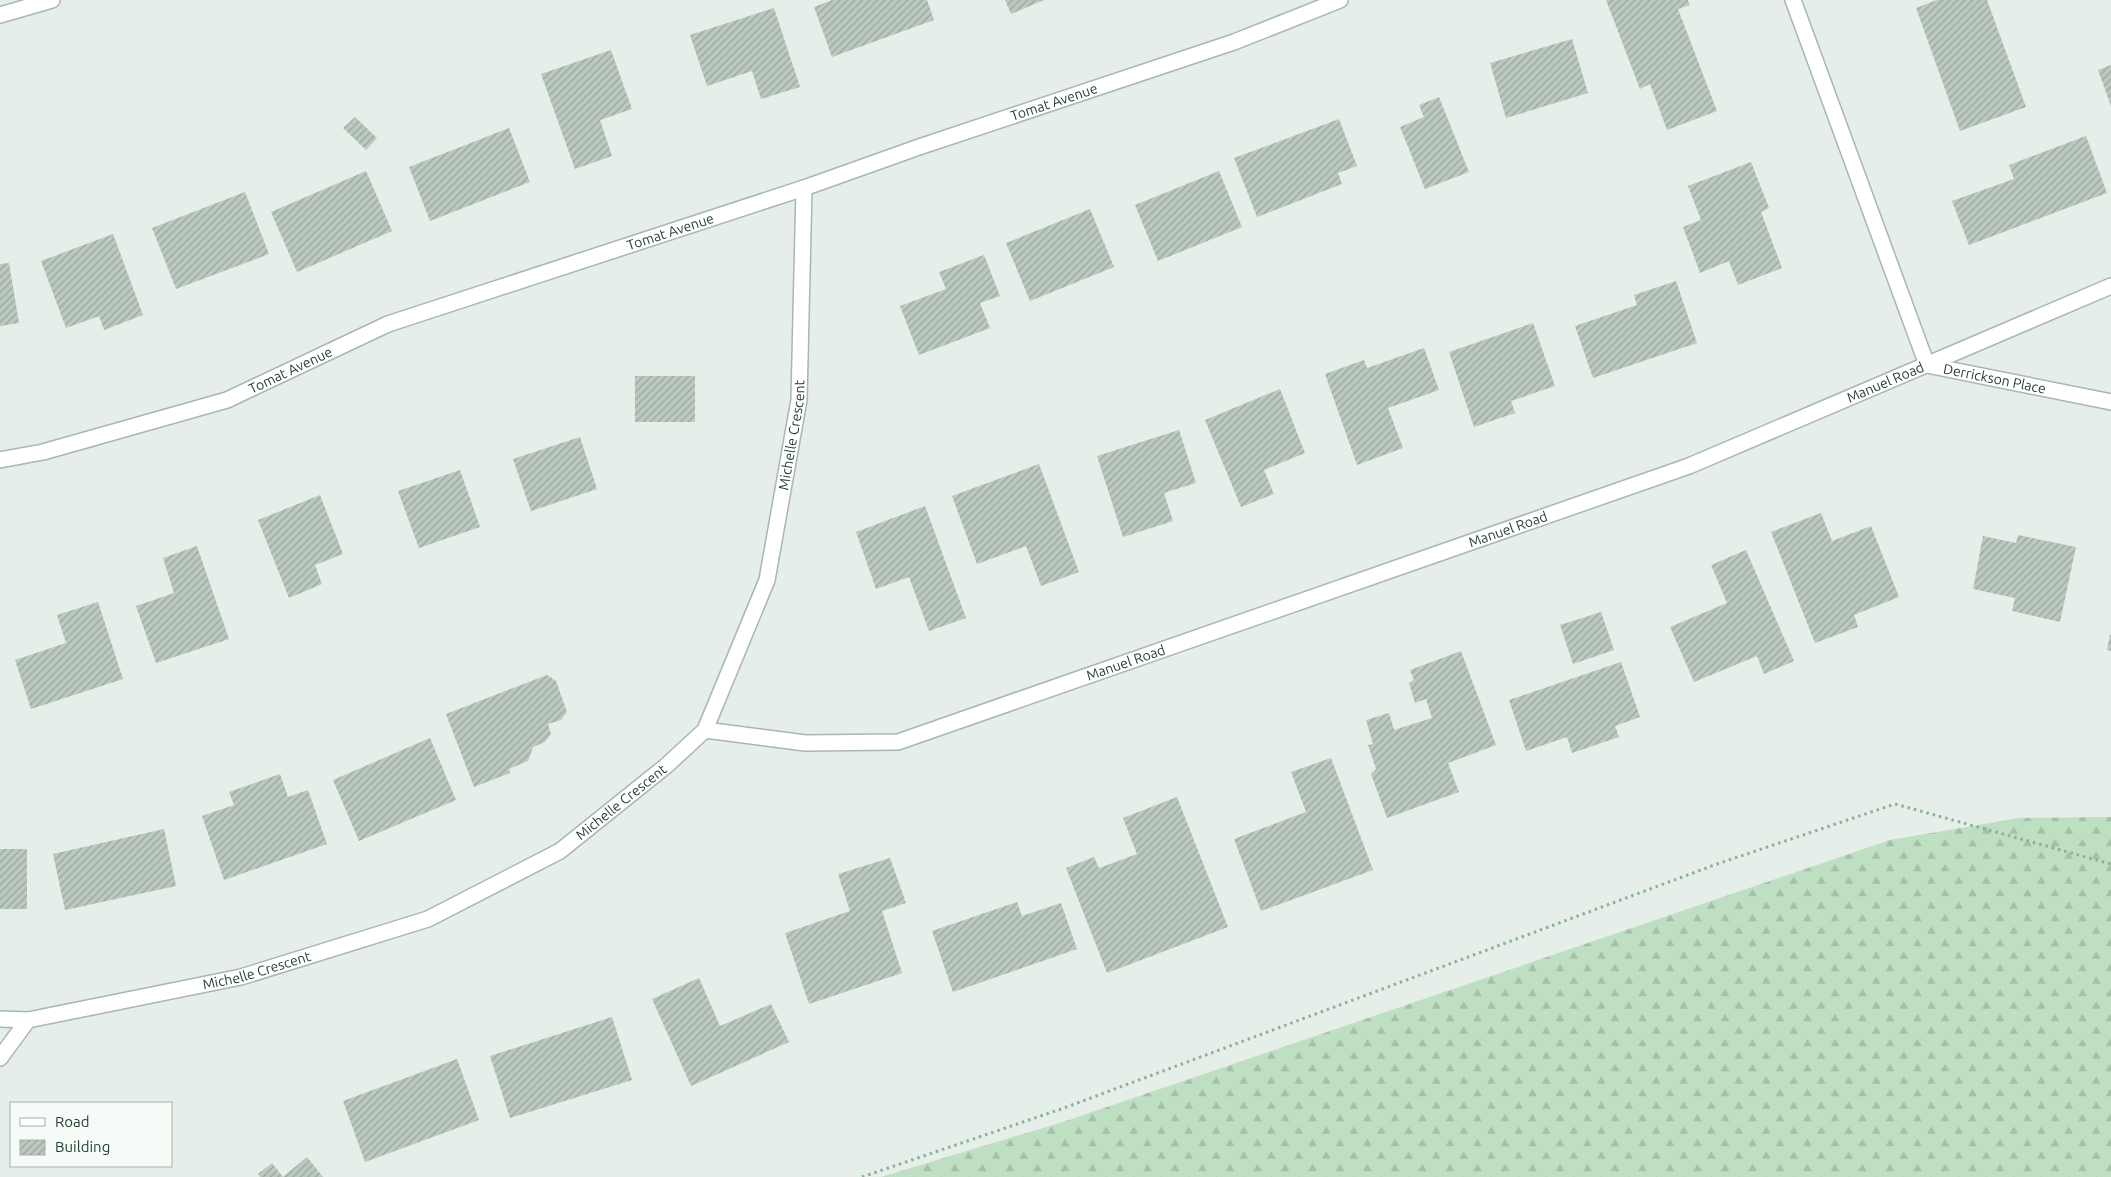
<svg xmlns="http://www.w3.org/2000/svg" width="2111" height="1177" viewBox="0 0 2111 1177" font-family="Ubuntu,sans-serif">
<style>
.forest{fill:url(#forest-firs)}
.building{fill:url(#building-hatch)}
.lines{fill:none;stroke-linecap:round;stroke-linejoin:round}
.minor-casing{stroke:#a8b7af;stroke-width:18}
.path{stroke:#87b19c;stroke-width:3;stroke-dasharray:2.5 4;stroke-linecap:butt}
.minor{stroke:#fff;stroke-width:15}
.labels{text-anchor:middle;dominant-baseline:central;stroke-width:4.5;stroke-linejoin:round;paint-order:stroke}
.street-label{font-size:14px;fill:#254134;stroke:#f7fbf8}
</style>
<defs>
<pattern id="forest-firs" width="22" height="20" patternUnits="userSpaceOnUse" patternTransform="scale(1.25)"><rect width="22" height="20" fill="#bfdfc2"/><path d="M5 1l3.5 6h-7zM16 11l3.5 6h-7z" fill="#a4c1a7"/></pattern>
<pattern id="building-hatch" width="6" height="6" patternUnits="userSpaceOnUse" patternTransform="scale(1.25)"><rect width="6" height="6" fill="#bbc9c1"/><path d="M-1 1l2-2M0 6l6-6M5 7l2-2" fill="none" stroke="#98a59e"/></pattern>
</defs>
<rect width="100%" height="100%" fill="#e6eee9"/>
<path class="forest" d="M2111,817V1177H881L1066,1121L1890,840L2019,818Z"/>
<g class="building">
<path d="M832,0H927L934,20L832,57L814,7Z"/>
<path d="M1005,0H1044L1011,14Z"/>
<path d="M1606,0H1688L1690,5L1678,9L1717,111L1667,130L1650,84L1640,89Z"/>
<path d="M1937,0H1987L2026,107L1960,131L1916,8Z"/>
<path d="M774,8L800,87L761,99L752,71L707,86L690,35Z"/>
<path d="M1572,39L1588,93L1506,118L1490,63Z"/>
<path d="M611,50L632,109L600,120L612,156L575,169L541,74Z"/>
<path d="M2111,65V106L2098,70Z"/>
<path d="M1439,97L1469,172L1425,189L1400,127L1424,117L1419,105Z"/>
<path d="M355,117L377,138L366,150L343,128Z"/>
<path d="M1339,119L1357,166L1338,173L1342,184L1257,217L1234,158Z"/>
<path d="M509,128L530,182L430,221L409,167Z"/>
<path d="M2086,136L2107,193L1969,245L1952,201L2014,179L2009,165Z"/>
<path d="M1751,162L1769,208L1761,212L1782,268L1738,285L1729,261L1700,273L1683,227L1701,220L1688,186Z"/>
<path d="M366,171L392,231L297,272L271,212Z"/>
<path d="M1219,171L1242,227L1158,261L1135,205Z"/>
<path d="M245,192L269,254L176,289L152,228Z"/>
<path d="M1090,209L1114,267L1030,301L1006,243Z"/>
<path d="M113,234L143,315L104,330L99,316L66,328L41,261Z"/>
<path d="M984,255L1000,296L980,303L990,328L919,355L900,306L946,289L939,272Z"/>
<path d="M9,263L19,323L0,326V264Z"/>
<path d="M1676,281L1697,343L1593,378L1575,326L1637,305L1634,295Z"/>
<path d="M1533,323L1555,386L1511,401L1515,413L1474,427L1449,352Z"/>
<path d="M1424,348L1439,390L1388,408L1403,448L1357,465L1325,374L1364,360L1367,368Z"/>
<rect x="635" y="376" width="60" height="46"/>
<path d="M1280,389L1305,453L1264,470L1274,494L1241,507L1205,420Z"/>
<path d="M1179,430L1196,483L1164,493L1173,521L1123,537L1097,456Z"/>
<path d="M580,437L597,489L531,511L513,459Z"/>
<path d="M1039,464L1079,572L1041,586L1026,546L977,564L952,496Z"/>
<path d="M460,470L480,527L419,548L398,491Z"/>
<path d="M320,495L343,554L315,565L322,584L289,598L258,520Z"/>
<path d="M925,506L966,618L929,631L909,577L876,589L856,532Z"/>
<path d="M1821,513L1832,541L1871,526L1899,597L1854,615L1858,627L1815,643L1771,532Z"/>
<path d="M2018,535L2076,547L2060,622L2012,611L2015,598L1973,589L1983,536L2016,543Z"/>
<path d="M197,546L229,639L156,663L136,606L174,593L163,558Z"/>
<path d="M1746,550L1794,661L1764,674L1757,656L1694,682L1670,627L1727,603L1711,565Z"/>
<path d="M98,602L123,679L31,709L15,660L66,643L57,615Z"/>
<path d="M1601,612L1614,650L1573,664L1560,625Z"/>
<path d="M2110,635H2111V651L2107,650Z"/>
<path d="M1461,651L1496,745L1448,763L1459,792L1387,818L1371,774L1376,769L1368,745L1373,744L1366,720L1389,713L1394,730L1432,718L1426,699L1415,703L1409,683L1414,680L1410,670Z"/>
<path d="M1621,662L1640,717L1615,726L1619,737L1572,753L1567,737L1526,751L1509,700Z"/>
<path d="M547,675L556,681L567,712L561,720L548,724L551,734L545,742L533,747L528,761L509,769L510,773L474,787L446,714Z"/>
<path d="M430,738L456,800L359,841L333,780Z"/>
<path d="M1331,758L1373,870L1261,911L1234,839L1306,812L1291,772Z"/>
<path d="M280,774L288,797L308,790L327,844L224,880L202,816L234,805L229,792Z"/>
<path d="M1177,797L1228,927L1107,973L1066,868L1094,857L1099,868L1137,854L1123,818Z"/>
<path d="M164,829L176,886L65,910L53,854Z"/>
<rect x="0" y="849" width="27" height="60"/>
<path d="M890,858L906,903L882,911L902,973L809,1004L785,933L850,911L838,874Z"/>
<path d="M1017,902L1022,916L1061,903L1077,949L953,992L932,931Z"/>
<path d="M699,978L720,1026L771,1004L789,1042L691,1086L652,999Z"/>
<path d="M612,1017L632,1080L510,1118L490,1056Z"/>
<path d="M457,1059L479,1120L365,1162L343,1101Z"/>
<path d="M307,1157L323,1177H260L258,1174L272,1163L283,1177Z"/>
</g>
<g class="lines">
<g class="minor-casing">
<g id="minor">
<path d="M1793,0L1927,365"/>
<path d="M0,15L52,0"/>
<path id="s1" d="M1927,365L2111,402"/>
<path id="s2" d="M0,460L43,452L227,400L388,324L804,188L919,147L1234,42L1340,0"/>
<path id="s3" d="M705,730L805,743L898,742L1689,466L2111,286"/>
<path id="s4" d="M0,1019L28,1020L241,977L428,919L560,851L666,766L705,730L767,580L799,400L804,188"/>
<path d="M0,1058L28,1020"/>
</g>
</g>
<path class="path" d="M862,1177L1064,1108L1717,864L1895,804L2111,864"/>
<use href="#minor" class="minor"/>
</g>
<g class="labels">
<g class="street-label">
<text stroke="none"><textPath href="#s2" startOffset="1115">Tomat Avenue</textPath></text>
<text stroke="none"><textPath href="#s2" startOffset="710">Tomat Avenue</textPath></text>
<text stroke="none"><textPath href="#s2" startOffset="305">Tomat Avenue</textPath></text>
<text stroke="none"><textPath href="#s1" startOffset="69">Derrickson Place</textPath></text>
<text stroke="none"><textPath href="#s3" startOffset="1245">Manuel Road</textPath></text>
<text stroke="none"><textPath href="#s4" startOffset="1088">Michelle Crescent</textPath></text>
<text stroke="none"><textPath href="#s3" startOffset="840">Manuel Road</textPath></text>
<text stroke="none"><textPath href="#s3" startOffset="435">Manuel Road</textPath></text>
<text stroke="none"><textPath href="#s4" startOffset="668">Michelle Crescent</textPath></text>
<text stroke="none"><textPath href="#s4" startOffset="262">Michelle Crescent</textPath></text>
</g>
</g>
<rect x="10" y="1102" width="162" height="65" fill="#f7fbf8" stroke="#a3b1aa"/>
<rect x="20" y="1118" width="25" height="8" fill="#ffffff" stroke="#a3b1aa"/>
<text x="55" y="1127" font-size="15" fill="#254134">Road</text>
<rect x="20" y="1140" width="25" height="15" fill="url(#building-hatch)" stroke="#a3b1aa"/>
<text x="55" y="1152" font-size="15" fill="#254134">Building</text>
</svg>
